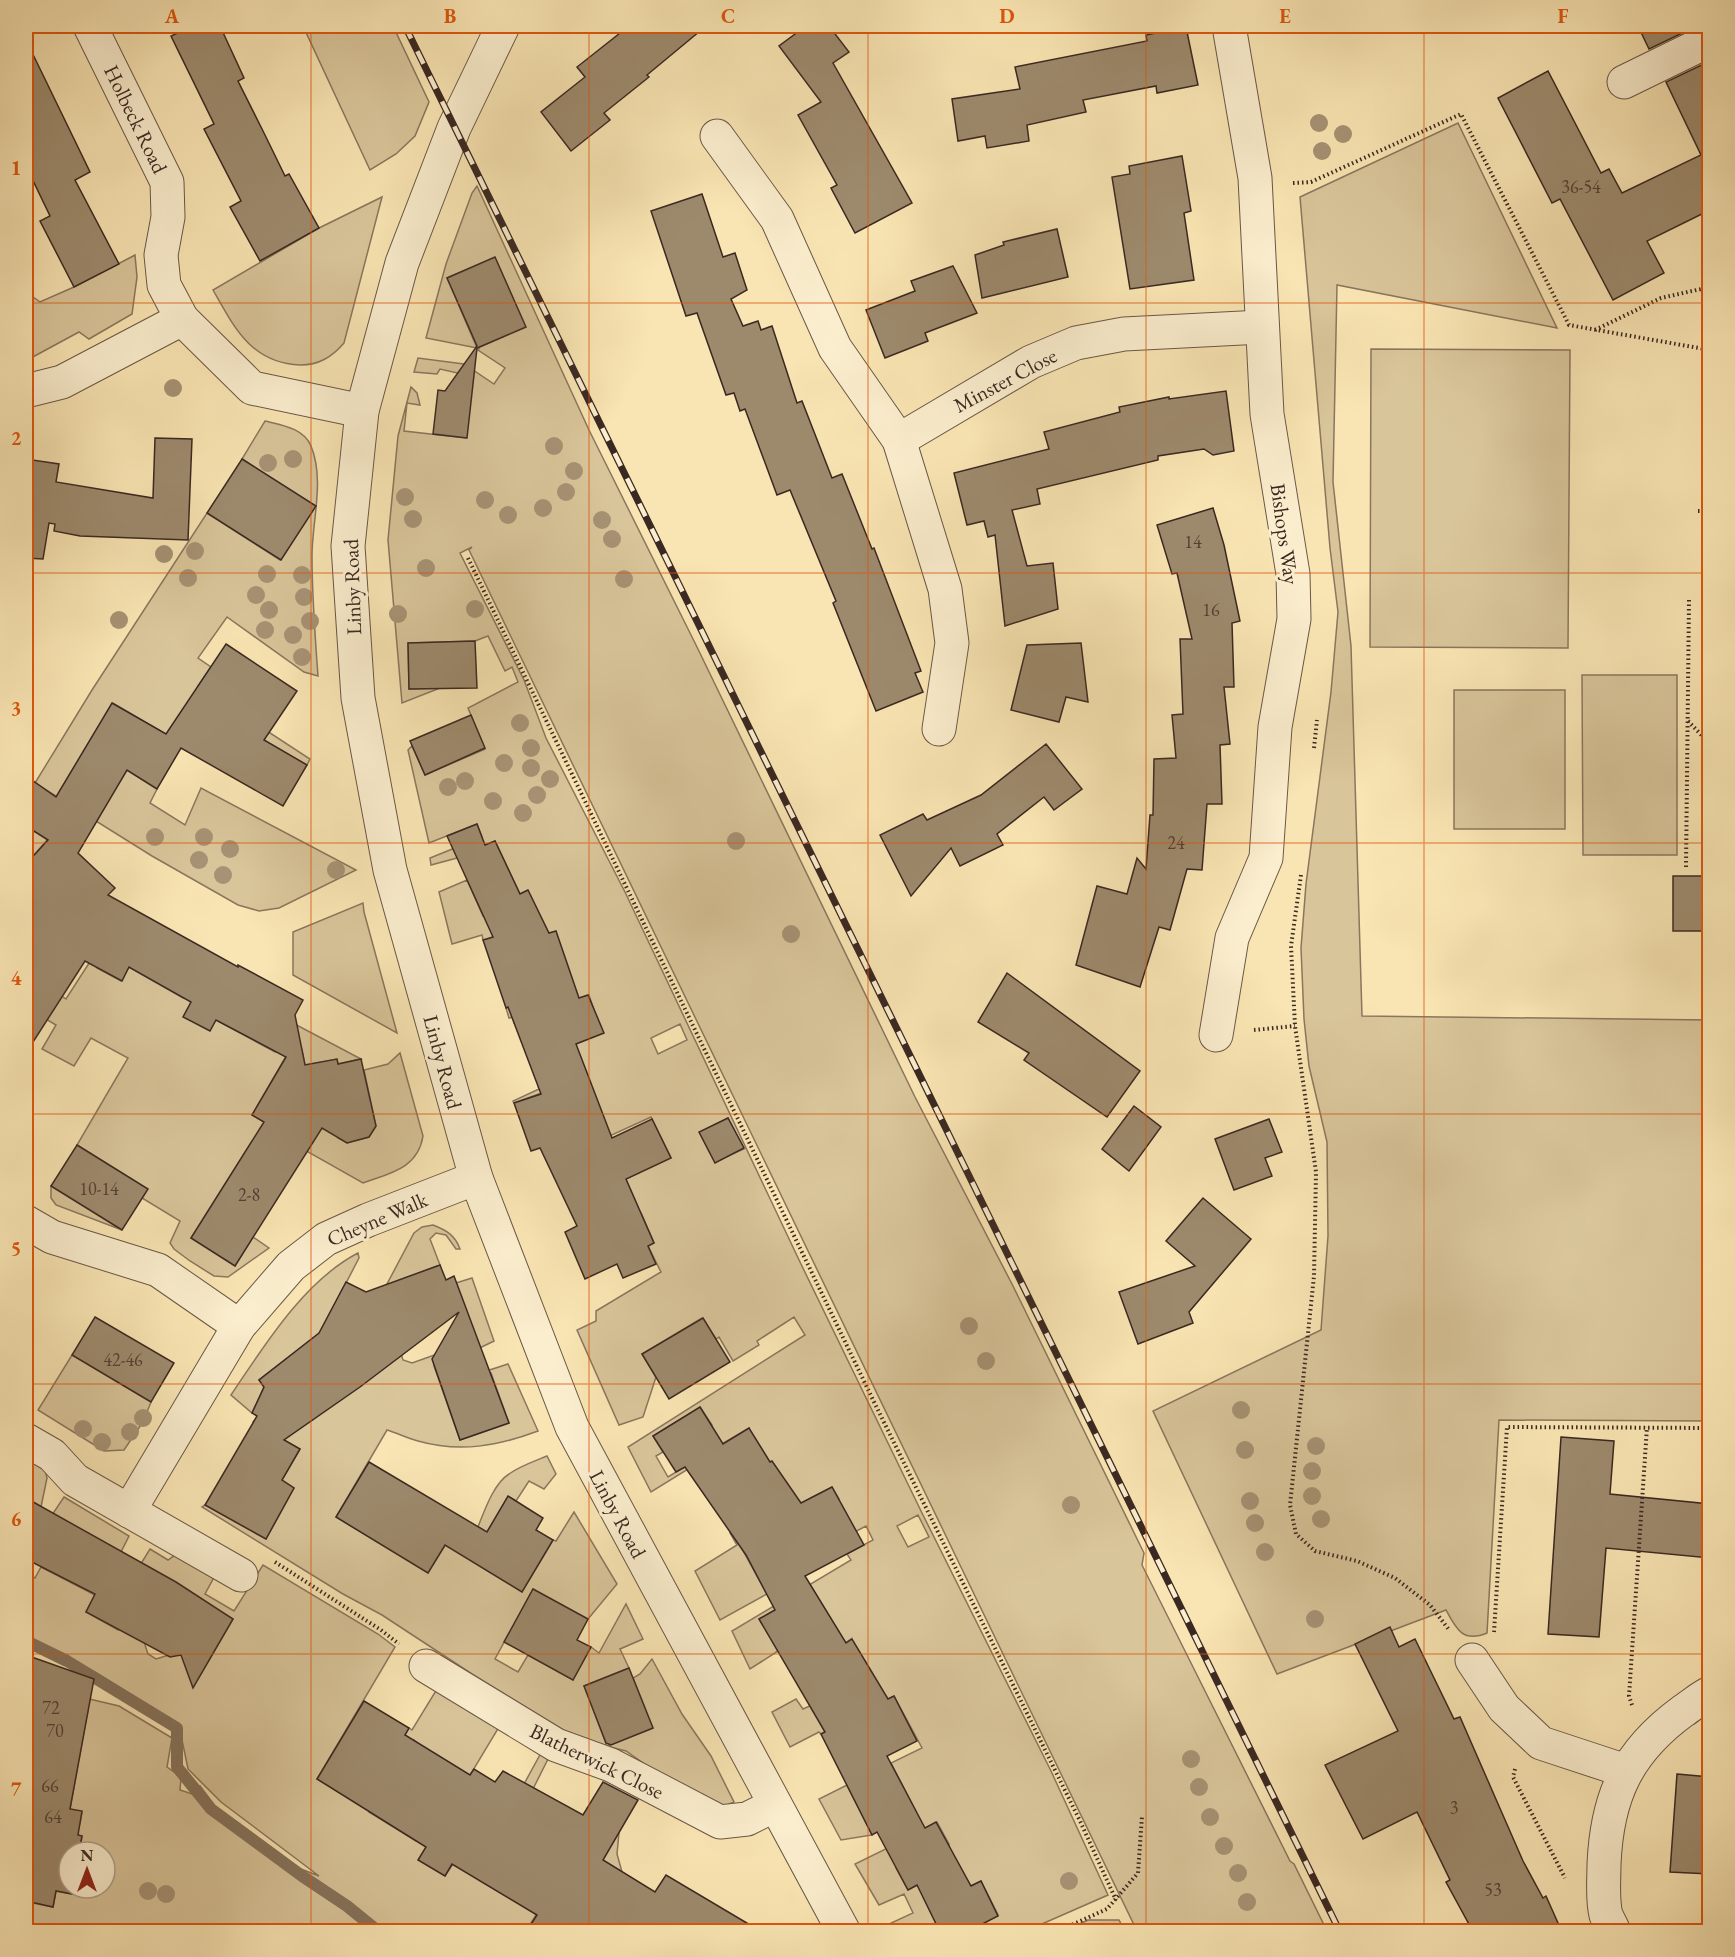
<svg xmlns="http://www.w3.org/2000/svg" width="1735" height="1957" viewBox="0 0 1735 1957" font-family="'EB Garamond',serif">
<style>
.green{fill:#d9c59a;stroke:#8a765e;stroke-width:1.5;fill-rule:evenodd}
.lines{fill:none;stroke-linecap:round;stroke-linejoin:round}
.stream{stroke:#86735c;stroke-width:12}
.building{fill:#9d8a6d;stroke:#3a2822;stroke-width:1.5}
.minor-casing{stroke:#6a5746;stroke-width:35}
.path{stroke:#3a2822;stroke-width:4;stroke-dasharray:1.5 3;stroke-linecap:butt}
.minor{stroke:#fbeece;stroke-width:33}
.rail-casing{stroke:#3a2822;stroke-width:7}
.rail{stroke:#fbeece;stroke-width:4.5;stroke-dasharray:14;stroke-linecap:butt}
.tree{fill:#a69274}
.grid{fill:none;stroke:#df570d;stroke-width:1.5;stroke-opacity:0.55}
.labels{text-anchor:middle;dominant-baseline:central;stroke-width:6;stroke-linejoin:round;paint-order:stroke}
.number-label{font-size:18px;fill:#534035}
.street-label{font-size:21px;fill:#3a2822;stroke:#fbeece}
.neatline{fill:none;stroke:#df570d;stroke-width:2}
.grid-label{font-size:20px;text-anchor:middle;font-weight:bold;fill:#df570d}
</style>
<rect width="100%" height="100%" fill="#f9e5b3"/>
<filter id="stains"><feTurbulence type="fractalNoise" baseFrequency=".00333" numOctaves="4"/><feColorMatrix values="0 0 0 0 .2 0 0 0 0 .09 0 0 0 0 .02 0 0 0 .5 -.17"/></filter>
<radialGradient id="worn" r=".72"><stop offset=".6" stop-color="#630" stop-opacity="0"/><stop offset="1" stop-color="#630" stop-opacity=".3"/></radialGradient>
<g class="green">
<path d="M303,26H393L429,102L415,136L396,154L370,170Z"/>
<path d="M1458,123L1557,328L1337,285L1333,482L1351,646L1362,1016L1709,1020V1421L1499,1420L1487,1633C1463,1643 1456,1629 1446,1610L1277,1674L1153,1411L1321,1330L1328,1236L1327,1142L1309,1066L1304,1019L1301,948L1306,884L1331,692L1338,612L1330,548L1300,197Z"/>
<path d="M477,186L589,430L696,645L915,1097L1013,1286L1144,1553L1142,1565L1290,1861L1294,1864L1327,1931H1137L469,550L472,547L460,553L524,680L546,738L625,892L800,1262L922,1513L1051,1771L1108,1895L1026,1931H988L984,1923L998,1915L981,1881L928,1906L940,1931H893L889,1924L913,1913L904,1894L879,1905L855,1864L896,1844L916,1812L891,1763L922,1748L894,1696L821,1734L819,1732L790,1747L772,1712L796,1699L803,1709L821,1701L851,1639L845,1643L812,1588L759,1619L778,1651L750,1669L732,1631L851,1560L847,1554L873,1540L866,1526L845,1537L827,1505L839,1499L832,1487L811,1498L741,1547L767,1594L720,1620L695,1571L737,1545L730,1533L770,1506L751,1475L749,1428L710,1451L712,1425L700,1407L653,1436L663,1452L656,1456L668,1477L704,1455L706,1458L651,1492L628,1447L805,1335L794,1317L757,1341L759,1345L733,1361L719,1337L716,1339L702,1318L642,1354L656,1377L643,1417L619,1425L577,1330L596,1321V1311L661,1272L648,1246L654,1243L641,1213L617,1223V1183L671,1158L651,1117L566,1156L588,1076L514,1103L513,1101L539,1089L538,1085L596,1016L589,995L514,1023L513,1017L509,1018L506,1008L574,985L543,935L483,940L482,935L452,944L439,892L467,880L483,916L528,890L520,894L495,841L457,858L431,865L430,858L482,837L477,824L429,843L408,750L412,746L425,775L485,749L468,708L518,682L512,667L505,671L488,636L475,641L408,643L409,689L440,688L402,703L388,540L398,436L411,387L417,393L420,405L407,403L404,431L466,438L471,376L440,369L437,374L414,372L418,358L464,364L494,384L505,368L478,350L480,347L525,327L495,258L447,278L477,348L426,338L446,264L472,193ZM680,1024L687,1040L658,1054L651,1038ZM728,1118L744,1149L715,1162L700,1132ZM918,1515L929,1537L908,1547L897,1526ZM937,1822L949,1844L951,1867L908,1890L896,1868L906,1862L897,1844Z"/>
<path d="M382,197L344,343C332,357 319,365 300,365C251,363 234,327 213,290L319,228Z"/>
<path d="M135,255L137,277L132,314L89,339L79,332L31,358L26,359V292L40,302L74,287Z"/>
<path d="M1371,349L1570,350L1568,648L1370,647Z"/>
<path d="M265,421C281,425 304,428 311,446C325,480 312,521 312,556C312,596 315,636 318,676L304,672L227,617L198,658L211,667L198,686L310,759L307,765L223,717L201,755L113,703L61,789L127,770L157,789L150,803L185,825L201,788L356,870L279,908L259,911L238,905L152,856L35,783L92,690L207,513L280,560L315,506L242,459Z"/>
<path d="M1582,675H1677V855H1583Z"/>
<rect x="1454" y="690" width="111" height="139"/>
<path d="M26,826L48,839L26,864Z"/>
<path d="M36,898L28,973L66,999L93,957L97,968L121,981L129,967L183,998L197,973L216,1020L275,1052L291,1022L361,1059L338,1064L337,1059L305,1065L302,1050L288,1053L252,1115L297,1141L304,1131L336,1127L338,1138L347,1143L369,1137L376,1126L364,1070L388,1064L400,1053L423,1136C418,1168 391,1173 363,1183L273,1132L252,1141L191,1238L235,1266L253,1237L269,1248L228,1277L214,1276L190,1261L174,1249L170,1243L180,1221L142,1198L147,1189L77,1145L128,1058L91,1038L74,1066L42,1049L56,1025L26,1007V909Z"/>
<path d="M363,903L364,912L397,1033L293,975V932Z"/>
<path d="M51,1186L122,1230L56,1205L51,1198Z"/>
<path d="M433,1225C446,1230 455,1235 460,1249H456L446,1235L436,1233L430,1239L440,1265L397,1281L400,1350L403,1360L412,1363L477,1340L456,1283L472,1278L494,1341L461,1357L434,1366L460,1440L509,1423L491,1373L470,1380L468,1377L508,1364L538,1431C498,1446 460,1453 418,1441C407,1438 397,1433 387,1430L336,1517L428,1573L452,1534L471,1543C481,1523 490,1486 509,1474C520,1466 535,1461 547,1456L556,1474L544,1489L529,1481L516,1501L508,1497L470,1560L522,1592L553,1540L556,1541L574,1512L617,1584L588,1619L533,1589L495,1659L518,1672L528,1655L573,1680L591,1647L599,1653L626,1604L643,1639L620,1649L629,1668L584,1686L607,1746L653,1728L633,1678L640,1674L652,1659L682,1714L711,1756L734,1802L725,1806L709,1800L656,1772L626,1751L578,1739L472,1674L382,1615L343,1594L202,1507L205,1505L266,1539L294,1488L282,1480L300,1449L253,1422L332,1324L259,1380L264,1387L252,1413L231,1395C264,1346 304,1281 358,1253L359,1258L329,1316L361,1333L414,1233L422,1227Z"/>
<path d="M72,1355L151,1402L143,1422L124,1450L104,1451L38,1410Z"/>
<path d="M26,1456L44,1465L47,1478L41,1507L26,1498Z"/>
<path d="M64,1497L129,1536L121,1552L36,1539Z"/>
<path d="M150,1549L168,1560L182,1550L218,1570L205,1594L234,1611L263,1565L378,1634L395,1647L317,1779L363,1807L409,1728L412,1730L437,1689L499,1727L419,1860L445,1876L453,1864L524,1784L541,1753L549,1757L534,1787L479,1880L526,1908L585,1812L619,1833L617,1854L622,1872L579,1846L526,1931H26L28,1902L53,1907L56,1891L73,1894L74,1888H105V1852H69L39,1841L80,1849L82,1836L58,1831L80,1824L82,1812L70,1809L88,1709L66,1705L68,1694L119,1706L172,1738L167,1767L181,1777L180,1790L192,1794L200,1786L215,1806L301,1869L319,1876L221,1802L188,1769L180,1730L174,1721L98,1674L26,1635V1573L35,1578L41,1567L95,1595L86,1612L118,1630L149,1627L145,1645L148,1654L156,1659L172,1654L179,1645L200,1675L233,1619L204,1602L124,1591ZM414,1740L453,1783L416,1841L369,1812Z"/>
<path d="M847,1785L872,1835L841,1840L819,1799Z"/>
<path d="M1088,1920H1119L1125,1931H1064Z"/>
</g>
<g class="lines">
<path class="stream" d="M26,1641L67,1661L177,1728V1767L211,1809L302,1876L347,1906L379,1932"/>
</g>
<g class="building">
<path d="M193,26H220L244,78L238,81L264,133L285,176L289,174L319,228L260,261L230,207L241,201L204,129L214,124L171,36Z"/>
<path d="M629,26H706L647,75L649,77L604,113L610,120L571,151L541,112L585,77L577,67Z"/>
<path d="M806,26H829L849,52L833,63L912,203L855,233L831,188L837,185L798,115L821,102L779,46Z"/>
<path d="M1638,26H1697L1649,49Z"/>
<path d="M1186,27L1198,85L1157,93L1156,86L1083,100L1086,112L1027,125L1029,141L987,148L985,136L958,141L952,99L1020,89L1015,67L1147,41L1146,35Z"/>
<path d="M26,40L90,172L75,180L119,264L74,287L40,221L50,216L26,166Z"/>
<path d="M1710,61V210L1647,241L1664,273L1613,300L1560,199L1552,203L1498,98L1548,71L1601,173L1609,169L1622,193L1701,155L1666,82Z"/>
<path d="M1182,156L1191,211L1184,213L1194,280L1130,289L1112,177L1130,174L1129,166Z"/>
<path d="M702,194L723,257L735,253L747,290L731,299L743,326L758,321L761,330L772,326L797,403L802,401L832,478L842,474L872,549L874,548L921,671L915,673L923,692L876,711L833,603L836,601L790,490L777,495L745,409L740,411L734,393L726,395L697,313L686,316L651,211Z"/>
<path d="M1057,229L1068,277L982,298L975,255L1004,245L1003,242Z"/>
<path d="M495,257L526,327L477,348L467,438L433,434L438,390L445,391L477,346L447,278Z"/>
<path d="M953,266L977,313L925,333L928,341L885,358L866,310L915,291L911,281Z"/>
<path d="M1226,391L1234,451L1213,455L1204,449L1158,456V460L1037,489L1040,504L1012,510L1027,566L1053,563L1058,609L1005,626L995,535L988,537L984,521L967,525L954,473L1049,449L1044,432L1120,412L1119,407L1169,397V399Z"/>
<path d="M155,438L192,439L188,540L80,536L54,531L55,524L49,523L43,559L26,558V459L59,464L56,482L153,498Z"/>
<path d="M242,459L316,506L281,560L207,513Z"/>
<path d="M1213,508L1224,545L1240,621L1232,623L1234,687H1224L1230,744L1220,745L1222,804H1207L1202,870L1187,869L1170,930L1159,927L1140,987L1076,965L1097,886L1127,894L1137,858L1146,869L1150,815H1153L1154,759L1176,758L1172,715L1183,714L1180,639H1192L1177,573L1172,574L1157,525Z"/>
<path d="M475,641L477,688L409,689L408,643Z"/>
<path d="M1081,643L1088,702L1066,697L1059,722L1011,710L1027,645Z"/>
<path d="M226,644L297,691L264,740L307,765L283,806L181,748L157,789L127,770L78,853L115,888L108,895L238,967V965L303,1000L295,1015L305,1065L337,1059L338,1064L361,1059L376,1126L369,1137L347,1143L322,1128L235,1266L191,1238L264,1122L252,1115L286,1057L216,1020L210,1031L183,1017L191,1002L129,967L122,981L85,961L26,1053V864L48,840L26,826V776L56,797L112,703L166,734Z"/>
<path d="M471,715L485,748L425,775L410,741Z"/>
<path d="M1046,744L1082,789L1054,810L1044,797L997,834L1003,845L960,866L951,848L911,896L880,835L923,814L927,820L981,795Z"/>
<path d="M477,824L485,845L495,841L520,894L528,890L549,933L556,931L579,998L588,995L604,1033L576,1044L612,1138L652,1119L671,1158L626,1179L654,1243L648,1246L656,1264L623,1278L617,1264L585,1279L565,1232L577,1226L540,1148L531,1151L514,1103L541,1094L508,1007L506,1008L483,940L493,937L447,836Z"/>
<rect x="1673" y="876" width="37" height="55"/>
<path d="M1007,973L1140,1071L1107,1117L1024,1060L1029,1053L978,1022Z"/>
<path d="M1134,1106L1161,1127L1129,1171L1102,1149Z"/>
<path d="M728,1118L744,1148L715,1163L699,1132Z"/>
<path d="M1269,1119L1282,1152L1265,1158L1272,1176L1234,1190L1215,1139Z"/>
<path d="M77,1145L148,1189L122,1230L51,1186Z"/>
<path d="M1203,1198L1251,1239L1189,1312L1193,1323L1138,1344L1119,1292L1195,1266L1166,1241Z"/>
<path d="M440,1265L446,1280L454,1276L509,1423L460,1440L432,1359L459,1312L360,1387L284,1440L300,1449L282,1480L294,1488L266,1539L205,1505L257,1416L252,1413L264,1387L259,1380L319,1333L346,1282L366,1292Z"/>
<path d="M95,1317L174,1363L151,1402L72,1355Z"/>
<path d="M703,1318L730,1362L669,1399L642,1354Z"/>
<path d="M700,1407L723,1444L749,1428L770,1462L772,1461L801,1503L832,1487L864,1545L805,1576L846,1643L852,1639L888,1699L894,1696L917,1741L887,1756L925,1828L936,1822L971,1886L981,1881L998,1916L984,1923L988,1932H940L917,1885L908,1890L877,1832L872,1835L821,1734L825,1732L759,1619L775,1610L746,1555L685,1467L676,1472L653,1436Z"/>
<path d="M1561,1437L1614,1441L1610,1494L1710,1504V1558L1606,1548L1599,1637L1548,1634Z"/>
<path d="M369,1462L487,1532L508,1496L543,1518L536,1530L553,1540L522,1592L445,1545L428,1573L336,1517Z"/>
<path d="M26,1498L176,1582L233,1619L193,1688L181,1655L170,1657L86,1612L95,1594L26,1559Z"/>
<path d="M533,1589L588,1619L577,1640L591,1647L573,1680L504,1642Z"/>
<path d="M1390,1627L1399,1647L1415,1639L1454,1719L1460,1717L1523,1861L1543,1898L1546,1896L1562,1932H1463L1471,1928L1446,1882L1450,1880L1417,1812L1363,1839L1325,1765L1398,1731L1355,1644Z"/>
<path d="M26,1655L94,1679L70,1809L82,1811L78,1835L82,1836L79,1852H69V1888H73L72,1894L56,1891L53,1907L26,1901Z"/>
<path d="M629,1668L653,1728L611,1745L606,1743L584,1686Z"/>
<path d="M364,1701L409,1728L405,1735L470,1775L474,1769L495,1782L503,1771L583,1815L603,1782L638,1800L603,1860L655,1892L666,1875L762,1932H526L537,1915L452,1864L445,1876L418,1860L426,1847L317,1779Z"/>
<path d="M1677,1774L1710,1777V1874L1670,1872Z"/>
</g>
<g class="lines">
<g class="minor-casing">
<g id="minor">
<path d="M90,26L167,182L168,217L161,255L164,285L182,319L252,388L362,411"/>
<path d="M503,26L454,128L402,263L362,411L348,546L358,698L390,870L476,1178L572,1427L844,1932"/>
<path d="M1624,82L1710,40"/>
<path d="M717,136L777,219L835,348L899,440L945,589L952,643L939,729"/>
<path d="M26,391L62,382L182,319"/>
<path d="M899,440L1031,362L1076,343L1124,334L1262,327"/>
<path d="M1216,1035L1232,938L1266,858L1275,727L1294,619L1293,574L1267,414L1255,178L1229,26"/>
<path d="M26,1222L52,1237L158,1270L239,1326"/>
<path d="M26,1440L52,1455L75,1480L241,1575"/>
<path d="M129,1511L239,1326L291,1266L326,1239L368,1220L476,1178"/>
<path d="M1472,1660L1504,1708L1541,1743L1626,1771"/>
<path d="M426,1666L556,1745L611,1765L720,1822L747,1819L775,1805"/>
<path d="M1614,1932C1612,1926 1608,1920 1606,1915C1602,1900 1604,1880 1604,1864C1607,1796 1627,1752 1683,1711C1692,1705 1700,1698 1710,1693"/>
</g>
</g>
<g class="path">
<path d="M1293,183L1311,182L1461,114L1569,325L1710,350"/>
<path d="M1595,330L1661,298L1710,287"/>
<path d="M1698,511H1710"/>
<path d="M468,558L875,1404L1080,1821L1116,1900"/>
<path d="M1688,721L1710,744"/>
<path d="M1314,748L1317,720"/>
<path d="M1686,867L1689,599"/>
<path d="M1301,875L1291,946L1295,1026L1316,1172L1314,1276L1290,1505L1296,1534L1315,1551L1357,1561L1395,1578L1430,1605L1450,1631"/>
<path d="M1254,1030L1295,1026"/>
<path d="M275,1562L381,1630L399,1644"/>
<path d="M1494,1632L1507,1427L1710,1428"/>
<path d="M1632,1705L1629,1696L1647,1427"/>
<path d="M1515,1769L1513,1777L1565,1878"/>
<path d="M1056,1932L1107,1909L1138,1873L1142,1816"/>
</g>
<use href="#minor" class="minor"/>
<g class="rail-casing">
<path id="rail" d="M405,26L1340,1932"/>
</g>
<use href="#rail" class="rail"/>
</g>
<g class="tree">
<circle cx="1319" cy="123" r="9"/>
<circle cx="1343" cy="134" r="9"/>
<circle cx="1322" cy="151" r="9"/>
<circle cx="173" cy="388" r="9"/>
<circle cx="554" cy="446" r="9"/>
<circle cx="293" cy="459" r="9"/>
<circle cx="268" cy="463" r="9"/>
<circle cx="574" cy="471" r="9"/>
<circle cx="566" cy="492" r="9"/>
<circle cx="405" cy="497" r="9"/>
<circle cx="485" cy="500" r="9"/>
<circle cx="543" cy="508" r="9"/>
<circle cx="508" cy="515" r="9"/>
<circle cx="413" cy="519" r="9"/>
<circle cx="602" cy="520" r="9"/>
<circle cx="612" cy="539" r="9"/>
<circle cx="195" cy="551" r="9"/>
<circle cx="164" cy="554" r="9"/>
<circle cx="426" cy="568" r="9"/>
<circle cx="267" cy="574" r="9"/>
<circle cx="302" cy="575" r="9"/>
<circle cx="188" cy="578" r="9"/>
<circle cx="624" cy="579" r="9"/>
<circle cx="256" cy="595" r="9"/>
<circle cx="304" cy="597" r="9"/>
<circle cx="475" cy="609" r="9"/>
<circle cx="269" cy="610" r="9"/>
<circle cx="398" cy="614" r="9"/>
<circle cx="119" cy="620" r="9"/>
<circle cx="310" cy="621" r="9"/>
<circle cx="265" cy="630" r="9"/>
<circle cx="293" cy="635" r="9"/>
<circle cx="302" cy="657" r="9"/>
<circle cx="520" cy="723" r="9"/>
<circle cx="531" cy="748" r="9"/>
<circle cx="504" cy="763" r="9"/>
<circle cx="531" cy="768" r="9"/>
<circle cx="550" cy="779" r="9"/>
<circle cx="465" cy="781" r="9"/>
<circle cx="448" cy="787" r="9"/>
<circle cx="537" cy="795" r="9"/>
<circle cx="493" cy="801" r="9"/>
<circle cx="523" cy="813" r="9"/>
<circle cx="155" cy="837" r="9"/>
<circle cx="204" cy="837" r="9"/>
<circle cx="736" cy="841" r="9"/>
<circle cx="230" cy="849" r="9"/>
<circle cx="199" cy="860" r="9"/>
<circle cx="336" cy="870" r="9"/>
<circle cx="223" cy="875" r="9"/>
<circle cx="791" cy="934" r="9"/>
<circle cx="969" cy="1326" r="9"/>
<circle cx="986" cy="1361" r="9"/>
<circle cx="1241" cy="1410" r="9"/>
<circle cx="143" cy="1418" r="9"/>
<circle cx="83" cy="1429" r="9"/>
<circle cx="130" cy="1432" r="9"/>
<circle cx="102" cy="1442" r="9"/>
<circle cx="1316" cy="1446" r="9"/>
<circle cx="1245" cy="1450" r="9"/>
<circle cx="1312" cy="1471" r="9"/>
<circle cx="1312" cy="1496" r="9"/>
<circle cx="1250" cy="1501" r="9"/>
<circle cx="1071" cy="1505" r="9"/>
<circle cx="1321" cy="1519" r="9"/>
<circle cx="1255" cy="1523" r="9"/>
<circle cx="1265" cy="1552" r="9"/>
<circle cx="1315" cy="1619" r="9"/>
<circle cx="1191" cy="1759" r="9"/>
<circle cx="1199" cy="1787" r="9"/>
<circle cx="1210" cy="1817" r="9"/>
<circle cx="1224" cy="1846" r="9"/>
<circle cx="1238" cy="1873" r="9"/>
<circle cx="1069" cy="1881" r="9"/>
<circle cx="148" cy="1891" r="9"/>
<circle cx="166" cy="1894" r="9"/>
<circle cx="1247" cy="1902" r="9"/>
</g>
<path class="grid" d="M311,26V1932M589,26V1932M868,26V1932M1146,26V1932M1424,26V1932M26,303H1710M26,573H1710M26,843H1710M26,1114H1710M26,1384H1710M26,1654H1710"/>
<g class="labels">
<g class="number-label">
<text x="1581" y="186">36-54</text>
<text x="1193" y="541">14</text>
<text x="1211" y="609">16</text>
<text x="1176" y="842">24</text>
<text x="99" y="1188">10-14</text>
<text x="249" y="1194">2-8</text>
<text x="123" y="1359">42-46</text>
<text x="51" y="1707">72</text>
<text x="55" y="1730">70</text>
<text x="50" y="1785">66</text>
<text x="1454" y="1807">3</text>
<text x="53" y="1816">64</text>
<text x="1493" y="1889">53</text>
</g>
<g class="street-label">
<text transform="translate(136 119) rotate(64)">Holbeck Road</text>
<text transform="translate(1005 380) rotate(-28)">Minster Close</text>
<text transform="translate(1285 534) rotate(82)">Bishops Way</text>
<text transform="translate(352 587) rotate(-92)">Linby Road</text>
<text transform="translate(443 1062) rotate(75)">Linby Road</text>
<text transform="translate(377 1219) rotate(-23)">Cheyne Walk</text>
<text transform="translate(618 1514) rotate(62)">Linby Road</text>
<text transform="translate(597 1761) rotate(26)">Blatherwick Close</text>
</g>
</g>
<rect width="1735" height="1957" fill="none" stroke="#f9e5b3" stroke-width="66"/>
<g transform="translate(87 1870)"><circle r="28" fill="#fbeece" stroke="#ae9f89" stroke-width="1.5"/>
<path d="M0-4.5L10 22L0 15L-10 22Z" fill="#8f2418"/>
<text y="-9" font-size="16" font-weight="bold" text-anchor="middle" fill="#3a2822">N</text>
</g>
<rect x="33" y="33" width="1669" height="1891" class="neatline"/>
<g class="grid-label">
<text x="172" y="23">A</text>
<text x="450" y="23">B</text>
<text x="728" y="23">C</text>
<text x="1007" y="23">D</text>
<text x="1285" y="23">E</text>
<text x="1563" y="23">F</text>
<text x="16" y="175">1</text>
<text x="16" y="445">2</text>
<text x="16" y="715">3</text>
<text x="16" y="985">4</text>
<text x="16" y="1255">5</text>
<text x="16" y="1526">6</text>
<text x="16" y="1796">7</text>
</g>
<rect width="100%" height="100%" filter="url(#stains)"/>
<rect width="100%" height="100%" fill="url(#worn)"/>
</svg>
